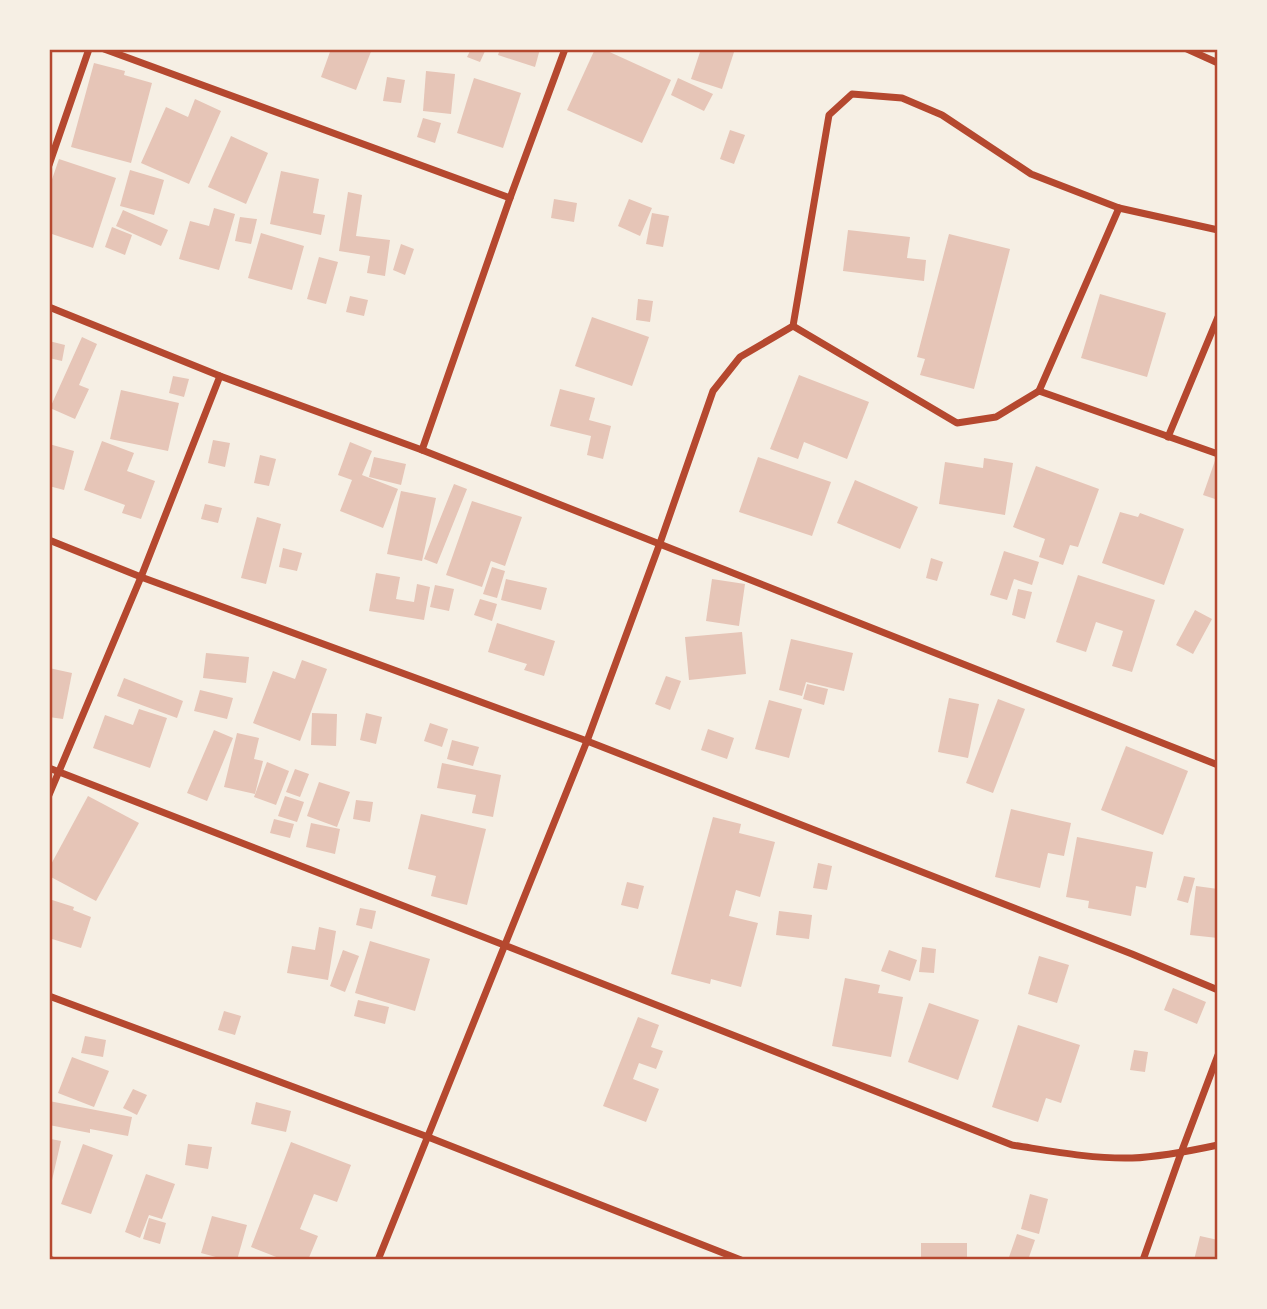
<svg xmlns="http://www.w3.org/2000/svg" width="1267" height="1309" viewBox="0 0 1267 1309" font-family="'Golos Text',sans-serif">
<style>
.building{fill:#e6c5b7}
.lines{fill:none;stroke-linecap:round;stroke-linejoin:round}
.minor{stroke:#b5482f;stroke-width:7}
.neatline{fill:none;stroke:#b5482f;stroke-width:2.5}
</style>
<rect width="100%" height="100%" fill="#f6efe4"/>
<g class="building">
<path d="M331,49H372L356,90L321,77Z"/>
<path d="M471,49H486L480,62L467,57Z"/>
<path d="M500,49H540L535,67L498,55Z"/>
<path d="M595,49H603L671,80L642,143L567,110Z"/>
<path d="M701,49H735L722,89L691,79Z"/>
<path d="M94,63L125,71L124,75L152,83L131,163L71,147Z"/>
<path d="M426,71L455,74L451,114L423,111Z"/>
<path d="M387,77L405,80L401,103L383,101Z"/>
<path d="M474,78L521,93L503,148L457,133Z"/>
<path d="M678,78L713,94L704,111L671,95Z"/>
<path d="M195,99L221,111L189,184L141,163L166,107L188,117Z"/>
<path d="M423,118L441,123L435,143L417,137Z"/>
<path d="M730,130L745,135L734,164L720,159Z"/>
<path d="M231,136L268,153L246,204L208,187Z"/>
<path d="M59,159L116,178L93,248L49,233V188Z"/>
<path d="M130,170L164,180L154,215L120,206Z"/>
<path d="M281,171L319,179L313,213L325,215L321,235L270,224Z"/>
<path d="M348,192L362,195L356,236L390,240L385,276L367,273L370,256L339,251Z"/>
<path d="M554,199L577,203L574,222L551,218Z"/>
<path d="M629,199L652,208L640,236L618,226Z"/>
<path d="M214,208L235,214L219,270L179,259L190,221L209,226Z"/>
<path d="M123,210L168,230L161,246L116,226Z"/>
<path d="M652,213L669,216L663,247L646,244Z"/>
<path d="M240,217L257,219L251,244L235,241Z"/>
<path d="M112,227L132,235L125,255L105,247Z"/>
<path d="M848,230L910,237L907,258L926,260L924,281L843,271Z"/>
<path d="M261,233L304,246L292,290L248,278Z"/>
<path d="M949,234L1010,249L974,389L920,375L925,359L917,357Z"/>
<path d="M401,244L414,249L405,275L393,270Z"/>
<path d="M319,257L338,262L326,304L307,299Z"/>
<path d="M1100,294L1166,313L1147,377L1081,358Z"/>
<path d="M350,296L368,300L364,316L346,312Z"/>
<path d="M638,299L653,301L650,322L636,320Z"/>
<path d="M592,317L649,337L632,386L575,366Z"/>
<path d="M82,337L97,344L79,385L89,389L75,419L50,408Z"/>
<path d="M49,341L65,345L62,361L49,358Z"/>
<path d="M799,375L869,402L847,459L804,442L798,459L770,449Z"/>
<path d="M173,376L189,379L184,397L169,393Z"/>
<path d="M560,389L595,398L589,420L611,426L603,459L587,455L591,436L550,426Z"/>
<path d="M121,390L179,403L168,451L110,439Z"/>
<path d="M213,440L230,443L225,467L208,463Z"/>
<path d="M102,441L134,453L127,471L155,481L141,519L122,513L125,505L84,490Z"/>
<path d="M350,442L372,451L362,475L398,489L383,528L340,511L352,480L338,475Z"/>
<path d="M49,444L74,451L64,490L49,486Z"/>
<path d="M1218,452V500L1203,495Z"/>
<path d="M260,455L276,459L269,486L254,483Z"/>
<path d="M374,457L406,464L401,485L369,477Z"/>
<path d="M758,457L831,482L812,536L739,512Z"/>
<path d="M984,458L1013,463L1005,515L939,504L945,462L983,468Z"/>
<path d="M1036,466L1099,489L1078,547L1070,545L1063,565L1039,557L1045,539L1013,527Z"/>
<path d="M855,480L918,507L900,549L837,523Z"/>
<path d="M454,484L467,489L437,564L424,559Z"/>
<path d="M401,491L436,498L422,561L387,554Z"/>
<path d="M472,501L522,517L505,566L491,561L482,587L446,575Z"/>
<path d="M205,504L222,508L218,523L201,519Z"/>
<path d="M1120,512L1138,517L1140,513L1184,529L1164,585L1102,563Z"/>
<path d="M257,517L281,524L266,584L241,578Z"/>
<path d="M283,548L302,553L297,571L279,567Z"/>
<path d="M1004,551L1039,562L1032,585L1014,579L1007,600L990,595Z"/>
<path d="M931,558L943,562L937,581L926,578Z"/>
<path d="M492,567L505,571L497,598L483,594Z"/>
<path d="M376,573L400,577L396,599L414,602L417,584L430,587L424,620L369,611Z"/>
<path d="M1078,575L1155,600L1132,672L1112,666L1123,631L1096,622L1086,652L1056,642Z"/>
<path d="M506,579L547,588L541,610L501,600Z"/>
<path d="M712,579L745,584L739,626L706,621Z"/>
<path d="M435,585L454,589L449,611L430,607Z"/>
<path d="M1018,589L1032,592L1025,619L1012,615Z"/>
<path d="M480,599L497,604L492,621L474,615Z"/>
<path d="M1195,610L1212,619L1193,654L1176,645Z"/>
<path d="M497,623L555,641L544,676L524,670L527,664L488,652Z"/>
<path d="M742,632L746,674L689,680L685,637Z"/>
<path d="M791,639L853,653L844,691L806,682L802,696L779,690Z"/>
<path d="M206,653L249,657L246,683L203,678Z"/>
<path d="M302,660L327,669L300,741L253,723L273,671L295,679Z"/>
<path d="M49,668L72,673L63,719L49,717Z"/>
<path d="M666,676L681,681L670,710L655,704Z"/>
<path d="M124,678L183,701L177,718L117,696Z"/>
<path d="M807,684L828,689L824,705L803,699Z"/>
<path d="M200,690L233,698L227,719L194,711Z"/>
<path d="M949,698L979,704L968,758L938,752Z"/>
<path d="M998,699L1025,709L993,793L966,783Z"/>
<path d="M769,700L802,709L789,758L755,749Z"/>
<path d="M139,709L167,718L150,768L93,748L105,715L133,725Z"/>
<path d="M312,713L337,714L336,746L311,745Z"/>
<path d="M366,713L382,717L376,744L360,740Z"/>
<path d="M430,723L448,729L442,747L424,741Z"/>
<path d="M708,729L734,738L727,759L701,750Z"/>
<path d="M214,730L233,738L207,801L187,793Z"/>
<path d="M237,733L259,738L254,759L263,761L255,794L224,787Z"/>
<path d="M452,740L479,747L473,766L447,759Z"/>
<path d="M1126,746L1188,771L1163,835L1101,810Z"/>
<path d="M267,762L289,771L276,805L254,797Z"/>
<path d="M442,763L501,775L493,817L472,813L476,795L437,788Z"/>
<path d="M295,769L309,774L300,797L286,792Z"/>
<path d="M319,782L350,792L337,827L307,816Z"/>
<path d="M88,796L139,823L96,901L49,876V868Z"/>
<path d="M285,796L304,802L297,822L278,816Z"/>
<path d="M356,800L373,802L370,822L353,819Z"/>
<path d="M1011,809L1071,823L1064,856L1048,853L1040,888L995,877Z"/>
<path d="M421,814L486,829L467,905L431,896L436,876L408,869Z"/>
<path d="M713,817L741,824L739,833L775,842L760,897L736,890L729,916L758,923L741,987L711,979L710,984L671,974Z"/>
<path d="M274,819L294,824L290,838L270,833Z"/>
<path d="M311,823L340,829L335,854L306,847Z"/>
<path d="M1077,837L1153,852L1146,888L1136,886L1131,916L1088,908L1089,901L1066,897Z"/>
<path d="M818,863L832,866L827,890L813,888Z"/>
<path d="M1184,876L1195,878L1188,903L1177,900Z"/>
<path d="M627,882L644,886L638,909L621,905Z"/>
<path d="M1196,886L1218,889V938L1190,935Z"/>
<path d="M49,899L74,907L73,910L91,917L81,948L49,938Z"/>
<path d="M360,908L376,911L372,929L356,925Z"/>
<path d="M779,911L812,915L809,939L776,935Z"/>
<path d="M319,927L336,931L328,980L287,973L292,946L315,950Z"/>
<path d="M370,941L430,959L415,1011L355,993Z"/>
<path d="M922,947L936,949L934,973L919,972Z"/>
<path d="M343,950L359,956L345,992L330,986Z"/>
<path d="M889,950L917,960L910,981L881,971Z"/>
<path d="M1039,956L1069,965L1057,1003L1028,994Z"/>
<path d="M845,978L880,985L878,993L903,997L891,1057L832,1046Z"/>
<path d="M1173,988L1206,1002L1197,1024L1164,1010Z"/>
<path d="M358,1000L389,1007L385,1024L354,1016Z"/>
<path d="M929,1003L979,1020L958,1080L908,1062Z"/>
<path d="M224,1011L241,1016L235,1035L218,1030Z"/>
<path d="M638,1017L659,1025L651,1047L663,1051L656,1069L639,1063L633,1079L659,1089L646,1122L603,1106Z"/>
<path d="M1018,1025L1080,1045L1061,1103L1046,1098L1038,1122L992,1107Z"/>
<path d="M85,1036L106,1040L103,1057L81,1053Z"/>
<path d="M1134,1050L1148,1052L1145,1072L1130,1070Z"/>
<path d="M72,1057L109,1071L94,1107L58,1093Z"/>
<path d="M133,1089L147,1095L137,1115L123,1108Z"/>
<path d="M49,1101L132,1117L128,1136L90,1129V1133L49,1125Z"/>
<path d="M256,1102L291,1111L286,1132L251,1124Z"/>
<path d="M49,1134H52L51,1139L61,1141L50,1189Z"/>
<path d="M291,1142L351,1165L337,1202L314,1194L300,1229L318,1236L308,1260H284L251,1247Z"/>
<path d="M83,1144L113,1155L91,1214L61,1204Z"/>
<path d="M188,1144L212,1147L208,1169L185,1165Z"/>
<path d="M146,1174L175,1184L162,1219L149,1215L140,1238L125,1232Z"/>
<path d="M1030,1194L1048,1199L1039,1234L1021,1229Z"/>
<path d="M212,1216L247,1225L237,1260H227L201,1253Z"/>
<path d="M149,1218L166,1223L160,1244L143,1239Z"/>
<path d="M1017,1234L1035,1240L1028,1260H1008Z"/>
<path d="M1200,1236L1218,1240V1260H1194Z"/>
<rect x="921" y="1243" width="46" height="17"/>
</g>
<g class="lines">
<g class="minor">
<path d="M104,49L510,198"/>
<path d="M1187,49L1218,63"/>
<path d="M49,165L89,49"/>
<path d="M49,307L220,376L422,450L1218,765"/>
<path d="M793,326L957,423L996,417L1039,391L1119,208"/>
<path d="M1039,391L1218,454"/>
<path d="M1168,437L1218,317"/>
<path d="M422,450L510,198L565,49"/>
<path d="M49,540L141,577L587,741L1132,954L1218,990"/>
<path d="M49,768L504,945L1012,1145C1051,1151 1091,1159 1132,1158C1161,1157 1190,1151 1218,1145"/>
<path d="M49,795L141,577L220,376"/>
<path d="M49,996L428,1137L741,1260"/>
<path d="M49,1259L52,1260"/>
<path d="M378,1260L587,741L660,543L713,391L740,357L793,326L829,115L852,94L902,98L942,115L1031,174L1119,208L1218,230"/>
<path d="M1143,1260L1181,1153L1218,1055"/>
</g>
</g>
<rect width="1267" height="1309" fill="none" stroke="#f6efe4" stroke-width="102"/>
<rect x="51" y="51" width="1165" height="1207" class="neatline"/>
</svg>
